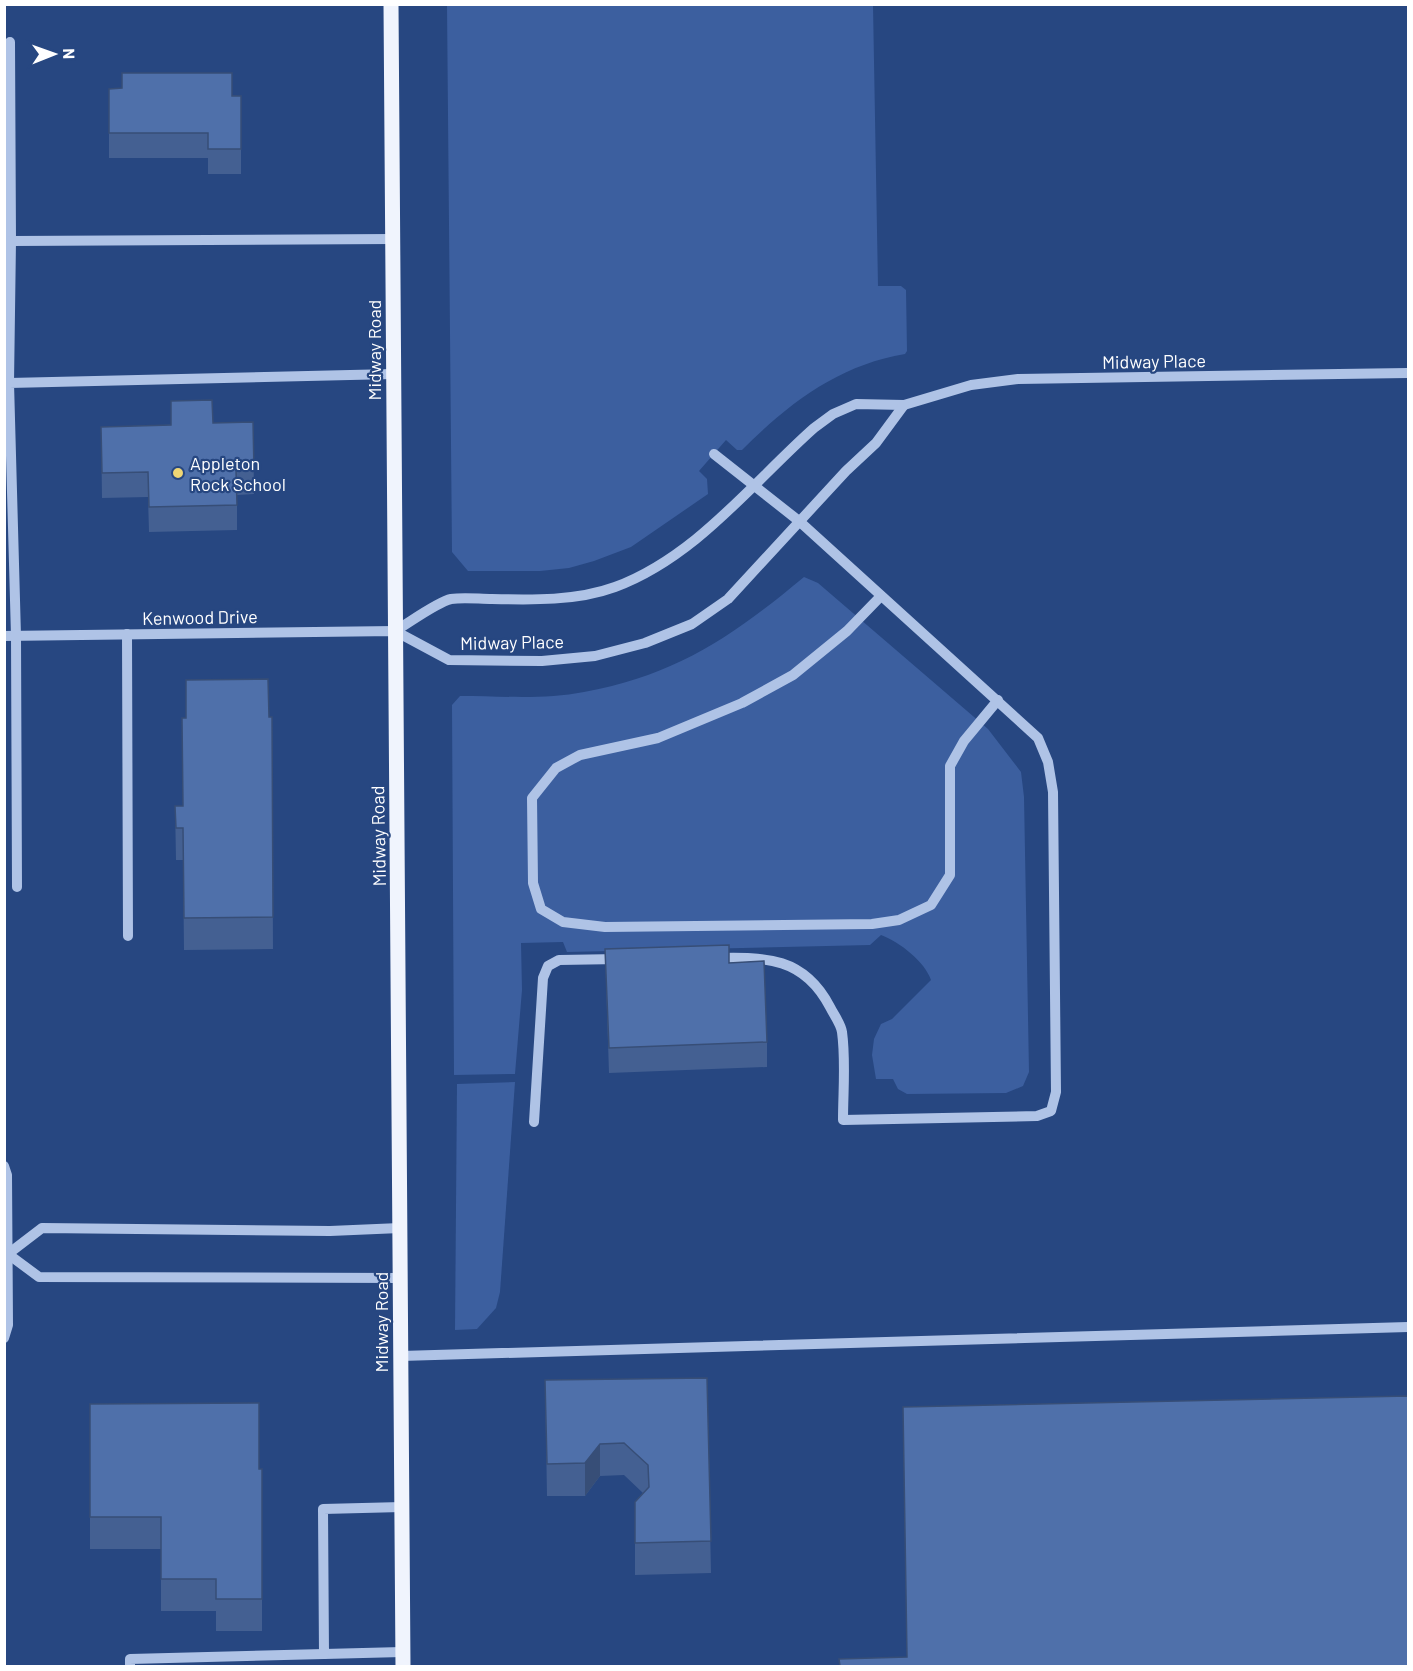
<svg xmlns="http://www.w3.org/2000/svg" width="1413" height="1671" viewBox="0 0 1413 1671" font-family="Barlow,sans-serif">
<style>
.green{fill:#3c5f9f}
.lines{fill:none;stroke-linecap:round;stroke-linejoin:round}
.minor{stroke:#afc3e6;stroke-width:10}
.major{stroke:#f0f4fd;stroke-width:15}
.wall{fill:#446092}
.shaded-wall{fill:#374e77}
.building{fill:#4f70aa;stroke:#374e77;stroke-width:1.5}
.poi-dot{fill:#efd675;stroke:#274781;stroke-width:2}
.labels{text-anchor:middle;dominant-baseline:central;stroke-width:4.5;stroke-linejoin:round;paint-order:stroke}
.street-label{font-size:18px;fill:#fff;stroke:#274781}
.poi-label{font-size:18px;fill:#fff;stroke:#274781;text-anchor:start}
</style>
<rect width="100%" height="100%" fill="#274781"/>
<g class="green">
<path d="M447,5H873L878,286H901L906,290L907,351L905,354C839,365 789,403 742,450H737L726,440L699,471L707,479L708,494L631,547L594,561L569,568L540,571H468L452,552Z"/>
<path d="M804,577L818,583L988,729L1021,772L1024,797L1029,1072L1023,1086L1006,1093L907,1094L898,1089L893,1079H876L872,1055L874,1039L881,1024L892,1019L931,980C925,962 900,942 881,935L870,945L567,952L563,942L521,943L522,990L515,1074L454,1075L452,705L460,696C501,696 544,700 584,692C677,675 733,636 804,577Z"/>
<path d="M515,1082L500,1292L496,1308L477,1329L455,1330L457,1084Z"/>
</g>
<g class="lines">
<g class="minor">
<path d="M10,42L11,241"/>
<path d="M9,383L11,241L393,239"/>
<path d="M714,454L799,521L1038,738L1048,762L1053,792L1056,1092L1051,1111L1037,1116L843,1120C843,1092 846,1061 842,1032C841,1024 834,1015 830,1007C804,957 766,957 716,958"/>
<path d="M881,596L847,631L793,675L742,703L658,738L580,755L556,768L532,798L533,883L541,909L563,922L605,927L872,924L899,920L931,905L950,875V766L964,741L998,700"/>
<path d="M395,631C409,623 437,602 451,599C464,597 479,599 492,599C532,600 577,601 615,587C696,557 752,483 814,428L833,414L856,404L904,405L971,385L1018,379L1408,373"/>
<path d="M127,634L128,936"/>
<path d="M4,636L395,631L449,660L542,661L595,656L645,643L692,624L728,599L846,471L876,443L904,405"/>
<path d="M17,887L16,636L9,383L393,374"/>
<path d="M534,1122L543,978L548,966L559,960L619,959"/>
<path d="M4,1166L7,1175L8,1325L4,1338"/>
<path d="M8,1254L42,1228L330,1231L400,1228"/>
<path d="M8,1254L39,1277L400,1278"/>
<path d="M401,1356L1408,1327"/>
<path d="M402,1507L323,1509L324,1654L402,1652"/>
<path d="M130,1666V1659L324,1654"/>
</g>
<path class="major" d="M391,4L403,1666"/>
</g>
<g class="wall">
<path d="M109,89L241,96V174H208V158H109Z"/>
<path d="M253,422L254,494L237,495V530L149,532L148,497L102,498L101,427Z"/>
<path d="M186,680L269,717H272L273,949L184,950L183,860H176L175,806H183L186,718Z"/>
<path d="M605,949L729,963L767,1042V1067L609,1073Z"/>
<path d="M707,1378L711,1573L635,1575V1502L643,1493L624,1475L600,1476L585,1496H547L545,1380Z"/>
<path d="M90,1404L259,1469H262V1631H216V1611H161V1549H90Z"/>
</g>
<path class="shaded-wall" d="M600,1444V1476L585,1496V1463Z"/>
<g class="building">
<path d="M122,73H232V96H241V149H208V133H109V89L122,88Z"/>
<path d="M212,400L213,423L253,422L254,470H236L237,505L149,507L148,472L102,473L101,427L171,425V401Z"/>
<path d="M268,679L269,717H272L273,917L184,918L183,828H176L175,806H183L182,718H186V680Z"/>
<path d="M729,945V963L764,961L767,1042L609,1048L605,949Z"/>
<path d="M707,1378L711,1541L635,1543V1502L649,1487L648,1465L624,1443L600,1444L585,1463L547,1464L545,1380Z"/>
<path d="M1408,1396V1666H840L839,1659L907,1657L903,1407Z"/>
<path d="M259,1403V1469H262V1599H216V1579H161V1517H90V1404Z"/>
</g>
<circle class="poi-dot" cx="178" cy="473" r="6"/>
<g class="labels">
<g class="street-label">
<text transform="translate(374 350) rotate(-90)">Midway Road</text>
<text transform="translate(1154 361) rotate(-1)">Midway Place</text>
<text transform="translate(200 617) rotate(-1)">Kenwood Drive</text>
<text transform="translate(512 642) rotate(-1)">Midway Place</text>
<text transform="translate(378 836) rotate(-91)">Midway Road</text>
<text transform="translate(381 1322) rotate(-90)">Midway Road</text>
</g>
<g class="poi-label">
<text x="190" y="463">Appleton<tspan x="190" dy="21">Rock School</tspan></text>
</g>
</g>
<rect width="1413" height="1671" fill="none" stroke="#ffffff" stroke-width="12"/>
<g transform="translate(54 54) rotate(89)" stroke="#274781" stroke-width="4.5" paint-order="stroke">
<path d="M0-4.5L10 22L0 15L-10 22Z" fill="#ffffff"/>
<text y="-9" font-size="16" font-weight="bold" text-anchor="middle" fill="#ffffff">N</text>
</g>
</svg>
